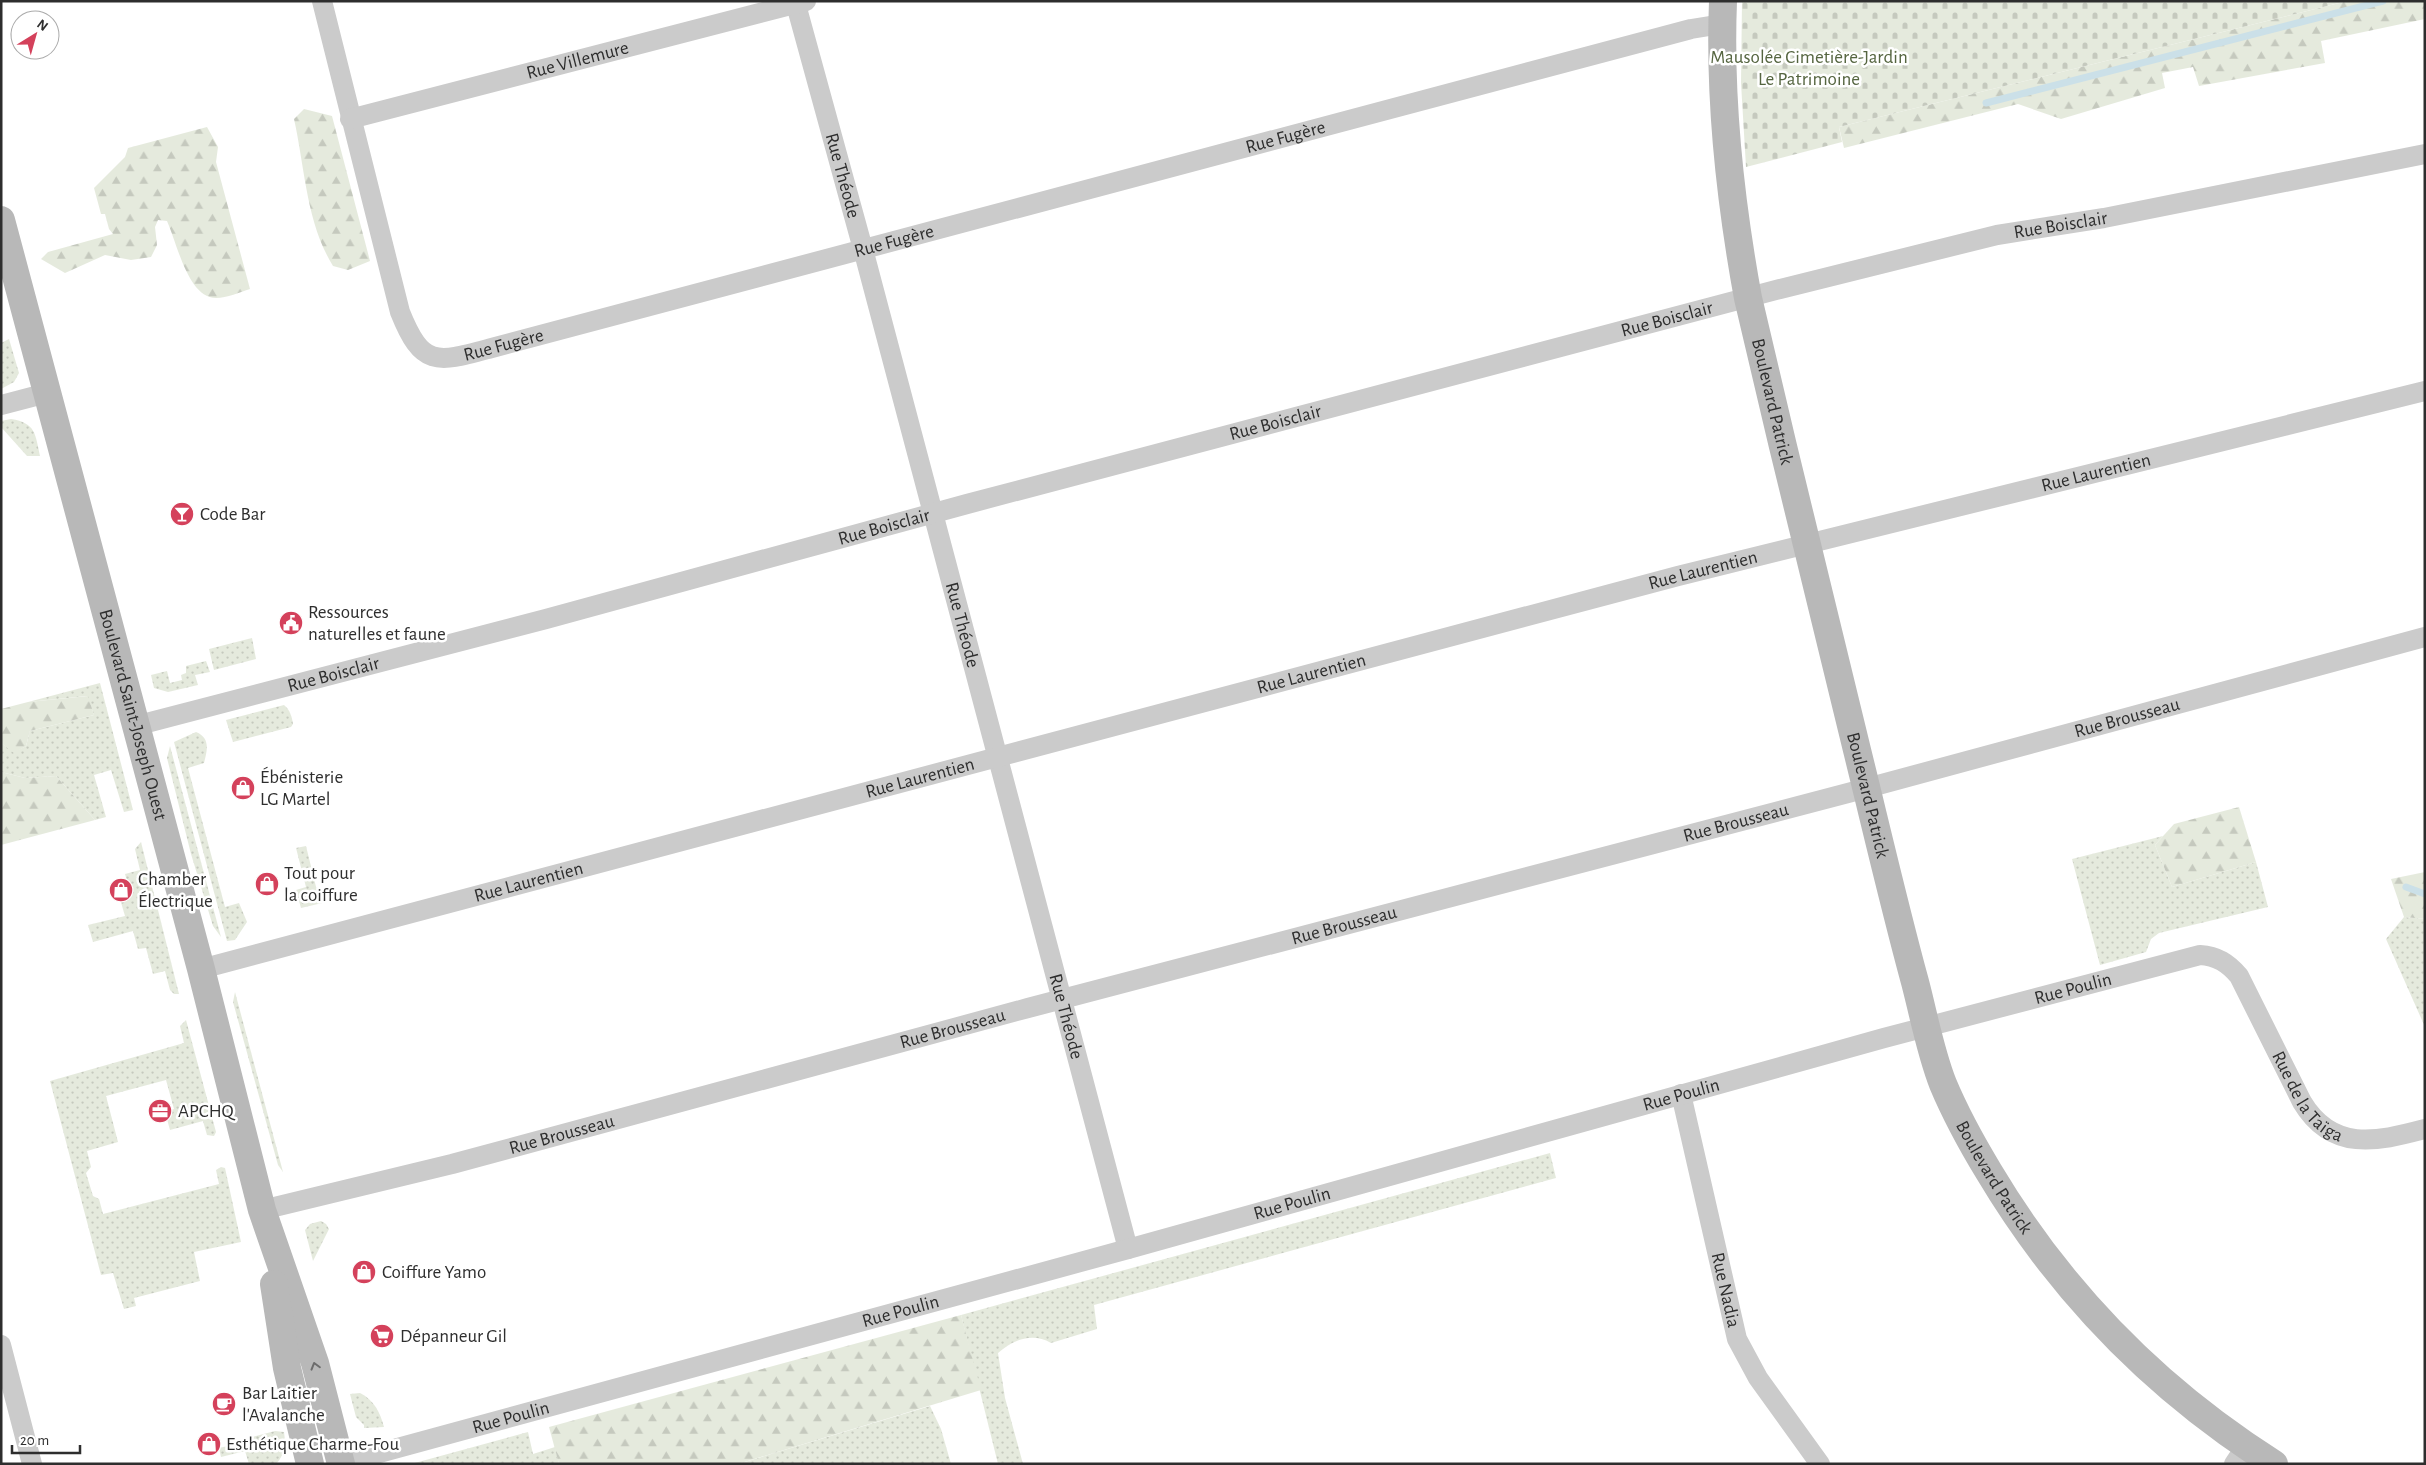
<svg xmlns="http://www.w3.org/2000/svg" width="2426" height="1465" viewBox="0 0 2426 1465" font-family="'Alegreya Sans',sans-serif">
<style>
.grass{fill:url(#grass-dots)}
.forest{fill:url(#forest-firs)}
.cemetery{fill:url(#cemetery-stones)}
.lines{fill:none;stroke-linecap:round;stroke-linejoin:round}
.stream{stroke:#cbe0e8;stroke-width:7}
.street{stroke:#cbcbcb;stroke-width:20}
.secondary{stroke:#b8b8b8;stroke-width:28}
.oneway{stroke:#6c6c6c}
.labels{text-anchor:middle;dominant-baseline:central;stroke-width:5;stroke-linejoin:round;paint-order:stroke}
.park-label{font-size:19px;fill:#556540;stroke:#fff}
.street-label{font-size:19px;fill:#2e2e2e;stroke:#fff}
.poi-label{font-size:19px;fill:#2e2e2e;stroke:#fff;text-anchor:start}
</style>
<defs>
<pattern id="grass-dots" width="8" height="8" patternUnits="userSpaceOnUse" patternTransform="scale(1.25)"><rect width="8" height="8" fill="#e5eadd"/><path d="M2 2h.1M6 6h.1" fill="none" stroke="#c5c9be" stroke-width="1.8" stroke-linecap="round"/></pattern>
<pattern id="forest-firs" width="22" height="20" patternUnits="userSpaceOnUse" patternTransform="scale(1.25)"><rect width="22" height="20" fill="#e5eadd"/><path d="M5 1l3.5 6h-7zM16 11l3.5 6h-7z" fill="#c5c9be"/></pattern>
<pattern id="cemetery-stones" width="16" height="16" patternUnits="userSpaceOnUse" patternTransform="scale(1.25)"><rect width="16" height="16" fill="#e5eadd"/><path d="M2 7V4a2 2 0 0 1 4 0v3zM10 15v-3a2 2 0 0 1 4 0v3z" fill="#c5c9be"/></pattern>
</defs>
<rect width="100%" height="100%" fill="#fff"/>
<g class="grass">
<path d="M9,339L19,373L14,382L1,389V343Z"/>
<path d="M11,419C36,423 35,434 40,456H27L1,427V421Z"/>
<path d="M252,638L256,659L214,670L209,649Z"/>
<path d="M206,661L210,672L195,675L198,685L168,692L154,688L151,675L167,671L170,683L182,680L181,675L186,673V666Z"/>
<path d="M100,683L133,810L124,812L111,770L94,775L106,817L95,820L56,776L25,778L1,772V743L14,752L26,746L30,731L94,715L87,696L28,702Z"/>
<path d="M284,705C290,710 292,717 293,724L291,727L233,742L226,720Z"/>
<path d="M196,732C211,738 207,751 204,763L188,768L225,907L239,903L247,922L235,940L227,941L174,742Z"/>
<path d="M170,746L221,937L213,926L191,854L167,758Z"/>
<path d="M2163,836L2155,845L2172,887L2256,862L2268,907L2159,933L2151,939L2146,952L2100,965L2072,859Z"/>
<path d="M141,842L179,994H174L170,990L165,971L153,974L146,948L138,949L133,931L93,942L88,925L125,916L120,899L131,895L125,874L140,870L135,849Z"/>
<path d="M306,846L318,895L338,890L339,899L301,908L296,890L306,887L296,848Z"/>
<path d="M2404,917L2425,919V1027L2386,939Z"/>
<path d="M235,992L283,1172L278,1165L233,1002Z"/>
<path d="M186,1020L216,1132L214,1136L207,1135L203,1121L170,1130L165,1112L174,1109L166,1080L106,1096L118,1142L87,1151L91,1167L86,1173L93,1196L99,1199L103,1214L219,1184L216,1170L221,1167L225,1168L241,1242L194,1252L200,1281L134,1298L136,1306L124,1309L113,1273L101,1275L50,1081L184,1043L180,1026Z"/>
<path d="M1550,1153L1556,1178L1094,1305L1097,1329L1051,1343C1032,1332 1013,1340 998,1353L1005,1398L1023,1464H998L961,1315Z"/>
<path d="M321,1221L326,1224L329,1229L313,1261L305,1230L310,1224Z"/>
<path d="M360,1393C374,1400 380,1412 384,1427L364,1428V1425L356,1417L350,1394Z"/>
<path d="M930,1406L941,1429L951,1464H738Z"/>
<path d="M275,1431L284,1432C286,1445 285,1453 277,1463L249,1464L245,1451L221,1457L219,1448L241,1443L240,1440Z"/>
<path d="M528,1432L533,1454L555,1447L559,1464H411Z"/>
</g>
<g class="forest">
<path d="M2347,1H2425V19L2321,41L2325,63L2199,86L2193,67L2162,73L2165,88L2061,119L2018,104L1844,148L1839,127Z"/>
<path d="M304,109L332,116L370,261L348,270L333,266C306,222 305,168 294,119Z"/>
<path d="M207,127L218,147L216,162L250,289C240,292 227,298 216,298C188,298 177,243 167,221L158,220L155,227L157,245L151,257L131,260L105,255L65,273L41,259L48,252L113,234L109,229L105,214H101L94,188L125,157L128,148Z"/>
<path d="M88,696L94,715L30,731L26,746L14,753L1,743V709L28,702Z"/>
<path d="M1,772L25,778L56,776L95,820L1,845Z"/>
<path d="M2239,807L2256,862L2172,887L2155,845L2174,824Z"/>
<path d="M2425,872V919L2404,917L2391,879Z"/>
<path d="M961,1315L981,1390L738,1464H559L549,1427Z"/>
</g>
<path class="cemetery" d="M1742,1H2347L1839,127L1842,142L1746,167L1741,83Z"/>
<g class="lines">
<g class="stream">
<path d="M1986,103L2383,1"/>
<path d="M2406,887L2425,894"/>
</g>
<g class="street">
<path id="s1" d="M322,1L400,312C422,367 436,363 488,349L1691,29L1722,24"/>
<path id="s2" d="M795,1L863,249L1128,1249"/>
<path id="s3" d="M350,119L806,1"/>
<path d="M1,405L47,393"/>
<path id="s4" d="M135,726L546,619L967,504L1780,289L1997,235L2104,218L2425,154"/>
<path id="s5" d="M201,969L1678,576L2425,391"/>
<path id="s6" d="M1681,1094L1737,1339L1758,1378L1820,1464"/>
<path id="s7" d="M262,1210L452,1164L1028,1008L1867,788L2425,637"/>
<path d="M1,1345L32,1464"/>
<path id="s8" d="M339,1464L1128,1249L1884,1038L2200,955C2217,956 2228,963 2239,976L2302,1102C2332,1152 2376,1142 2425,1129"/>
<path d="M2234,1464L2246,1446"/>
</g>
<g class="secondary">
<path id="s9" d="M1723,1C1719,102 1730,200 1748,298C1783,449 1820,600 1857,750C1876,827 1894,905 1915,982C1924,1016 1930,1051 1943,1084C1956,1115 1972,1144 1989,1172C2060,1291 2157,1390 2274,1464"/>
<path id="s10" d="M1,220L201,969L262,1210L315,1363L341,1464"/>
<path d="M274,1284L287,1368L310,1464"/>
</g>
</g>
<defs><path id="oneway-chevron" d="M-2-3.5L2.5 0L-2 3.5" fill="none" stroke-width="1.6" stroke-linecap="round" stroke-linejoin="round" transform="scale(1.25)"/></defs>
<use class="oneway" href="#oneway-chevron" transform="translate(315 1366) rotate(-106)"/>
<defs>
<g id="bar-disc" transform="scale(1.25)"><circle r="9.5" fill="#d4415b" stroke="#fff"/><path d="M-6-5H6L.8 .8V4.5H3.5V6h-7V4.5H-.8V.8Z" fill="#fff"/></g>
<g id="civic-disc" transform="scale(1.25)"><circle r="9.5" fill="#d4415b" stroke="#fff"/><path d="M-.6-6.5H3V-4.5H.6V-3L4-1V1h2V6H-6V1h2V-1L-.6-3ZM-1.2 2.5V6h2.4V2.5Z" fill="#fff"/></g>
<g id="shop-disc" transform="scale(1.25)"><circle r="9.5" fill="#d4415b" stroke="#fff"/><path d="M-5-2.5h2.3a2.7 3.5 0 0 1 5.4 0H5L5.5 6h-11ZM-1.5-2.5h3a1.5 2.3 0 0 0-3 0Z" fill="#fff"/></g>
<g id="office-disc" transform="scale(1.25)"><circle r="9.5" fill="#d4415b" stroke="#fff"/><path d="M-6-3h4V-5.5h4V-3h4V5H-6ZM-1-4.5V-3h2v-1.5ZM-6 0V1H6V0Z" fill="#fff"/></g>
<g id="supermarket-disc" transform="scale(1.25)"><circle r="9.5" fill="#d4415b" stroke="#fff"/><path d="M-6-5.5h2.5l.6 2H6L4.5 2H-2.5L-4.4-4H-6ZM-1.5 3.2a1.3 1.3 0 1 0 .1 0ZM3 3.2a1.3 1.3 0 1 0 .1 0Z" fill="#fff"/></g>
<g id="cafe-disc" transform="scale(1.25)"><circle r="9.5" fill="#d4415b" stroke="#fff"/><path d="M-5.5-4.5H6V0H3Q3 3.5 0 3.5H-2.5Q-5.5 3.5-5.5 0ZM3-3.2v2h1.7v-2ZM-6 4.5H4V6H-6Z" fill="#fff"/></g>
</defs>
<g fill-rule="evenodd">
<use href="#bar-disc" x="182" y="514"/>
<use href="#civic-disc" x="291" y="623"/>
<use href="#shop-disc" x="243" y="788"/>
<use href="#shop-disc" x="267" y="884"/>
<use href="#shop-disc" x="121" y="890"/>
<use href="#office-disc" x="160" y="1111"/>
<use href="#shop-disc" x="364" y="1272"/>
<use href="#supermarket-disc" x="382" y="1336"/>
<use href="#cafe-disc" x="224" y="1404"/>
<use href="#shop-disc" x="209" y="1444"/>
</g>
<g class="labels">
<g class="park-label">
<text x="1809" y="57">Mausolée Cimetière-Jardin<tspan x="1809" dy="22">Le Patrimoine</tspan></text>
</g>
<g class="street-label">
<text stroke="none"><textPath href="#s3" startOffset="235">Rue Villemure</textPath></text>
<text stroke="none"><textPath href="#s1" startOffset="1259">Rue Fugère</textPath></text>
<text stroke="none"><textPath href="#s2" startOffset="181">Rue Théode</textPath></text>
<text stroke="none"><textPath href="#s4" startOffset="1990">Rue Boisclair</textPath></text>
<text stroke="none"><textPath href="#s1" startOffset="854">Rue Fugère</textPath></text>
<text stroke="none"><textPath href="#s4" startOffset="1585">Rue Boisclair</textPath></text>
<text stroke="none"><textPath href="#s1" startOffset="450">Rue Fugère</textPath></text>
<text stroke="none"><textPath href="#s9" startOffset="405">Boulevard Patrick</textPath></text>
<text stroke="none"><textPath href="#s4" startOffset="1180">Rue Boisclair</textPath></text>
<text stroke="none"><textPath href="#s5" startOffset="1959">Rue Laurentien</textPath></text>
<text stroke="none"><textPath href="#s4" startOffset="775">Rue Boisclair</textPath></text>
<text stroke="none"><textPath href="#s5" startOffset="1554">Rue Laurentien</textPath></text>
<text stroke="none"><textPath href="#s2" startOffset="646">Rue Théode</textPath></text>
<text stroke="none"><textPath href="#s5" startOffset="1149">Rue Laurentien</textPath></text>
<text stroke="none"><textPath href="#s4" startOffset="205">Rue Boisclair</textPath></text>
<text stroke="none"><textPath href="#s10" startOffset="512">Boulevard Saint-Joseph Ouest</textPath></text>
<text stroke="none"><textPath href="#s7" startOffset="1929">Rue Brousseau</textPath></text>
<text stroke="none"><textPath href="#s5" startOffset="744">Rue Laurentien</textPath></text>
<text stroke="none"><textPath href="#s9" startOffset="810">Boulevard Patrick</textPath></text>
<text stroke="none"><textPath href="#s7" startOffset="1524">Rue Brousseau</textPath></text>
<text stroke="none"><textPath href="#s5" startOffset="339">Rue Laurentien</textPath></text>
<text stroke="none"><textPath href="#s7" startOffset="1119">Rue Brousseau</textPath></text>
<text stroke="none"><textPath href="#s8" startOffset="1798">Rue Poulin</textPath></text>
<text stroke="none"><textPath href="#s2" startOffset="1051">Rue Théode</textPath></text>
<text stroke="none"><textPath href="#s7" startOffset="714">Rue Brousseau</textPath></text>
<text stroke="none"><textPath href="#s8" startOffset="2115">Rue de la Taïga</textPath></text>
<text stroke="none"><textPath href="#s8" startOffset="1392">Rue Poulin</textPath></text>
<text stroke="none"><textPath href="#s7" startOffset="309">Rue Brousseau</textPath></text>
<text stroke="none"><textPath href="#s9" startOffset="1215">Boulevard Patrick</textPath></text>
<text stroke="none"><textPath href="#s8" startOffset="988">Rue Poulin</textPath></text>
<text stroke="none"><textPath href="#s6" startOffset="201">Rue Nadia</textPath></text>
<text stroke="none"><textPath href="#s8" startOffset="582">Rue Poulin</textPath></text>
<text stroke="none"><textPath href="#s8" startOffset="178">Rue Poulin</textPath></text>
</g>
<g class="poi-label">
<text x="200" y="514">Code Bar</text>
<text x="308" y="612">Ressources<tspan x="308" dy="22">naturelles et faune</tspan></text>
<text x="260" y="777">Ébénisterie<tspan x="260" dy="22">LG Martel</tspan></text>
<text x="284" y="873">Tout pour<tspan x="284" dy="22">la coiffure</tspan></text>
<text x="138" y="879">Chamber<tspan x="138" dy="22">Électrique</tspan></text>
<text x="178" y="1111">APCHQ</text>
<text x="382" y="1272">Coiffure Yamo</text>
<text x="400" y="1336">Dépanneur Gil</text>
<text x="242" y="1393">Bar Laitier<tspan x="242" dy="22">l'Avalanche</tspan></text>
<text x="226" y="1444">Esthétique Charme-Fou</text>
</g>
</g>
<rect width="2426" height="1465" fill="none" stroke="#2e2e2e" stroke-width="5"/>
<g transform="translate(35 35) rotate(37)"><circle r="24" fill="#ffffff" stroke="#ababab"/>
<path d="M0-4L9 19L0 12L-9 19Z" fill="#d4415b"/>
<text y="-8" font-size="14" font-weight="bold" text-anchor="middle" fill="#2e2e2e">N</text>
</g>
<path d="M12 1445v8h68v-8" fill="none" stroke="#2e2e2e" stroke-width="2.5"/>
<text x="20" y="1445" font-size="15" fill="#2e2e2e" stroke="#ffffff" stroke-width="4" paint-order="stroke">20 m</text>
</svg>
